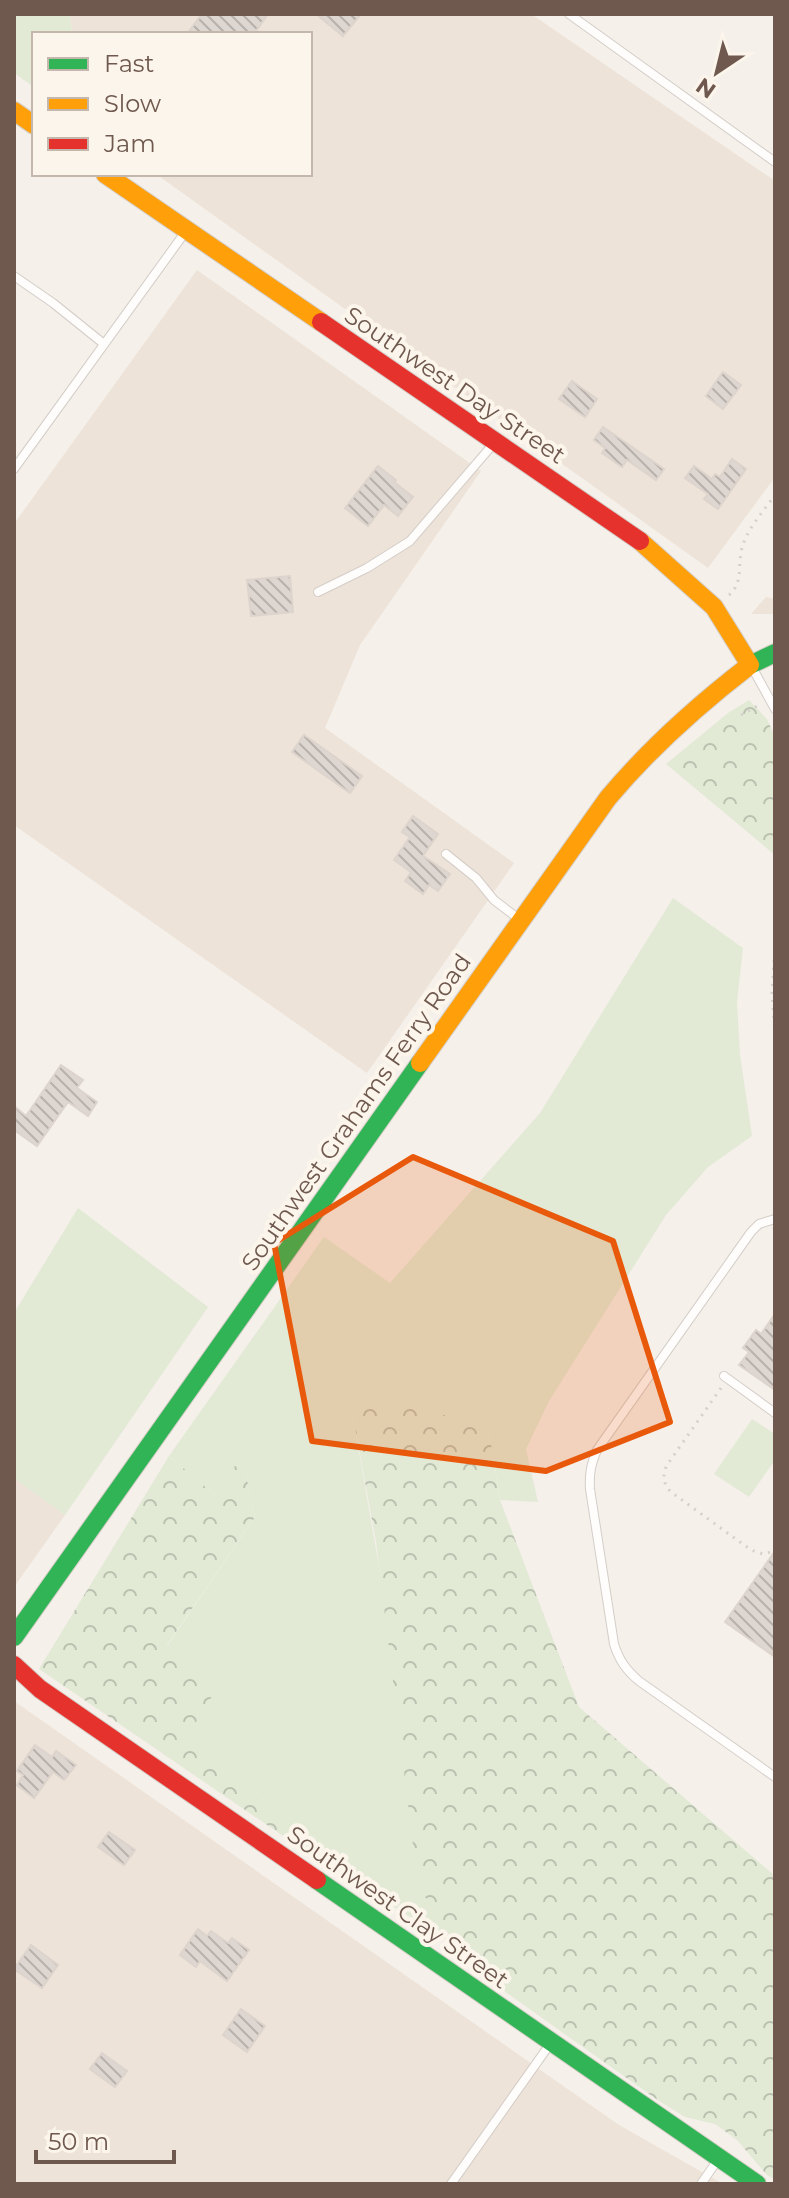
<svg xmlns="http://www.w3.org/2000/svg" width="789" height="2198" viewBox="0 0 789 2198" font-family="Montserrat,sans-serif">
<style>
.residential{fill:#ede3d8}
.grass{fill:#e2ead6}
.forest{fill:url(#forest-crowns)}
.building{fill:url(#building-back-hatch);stroke:#ddd4cd;stroke-width:2}
.lines{fill:none;stroke-linecap:round;stroke-linejoin:round}
.lane-casing{stroke:#d4cdc8;stroke-width:10}
.fast-casing{stroke:#d4cdc6;stroke-width:20}
.slow-casing{stroke:#d4cdc6;stroke-width:20}
.jam-casing{stroke:#d4cdc6;stroke-width:20}
.path{stroke:#d5d0cb;stroke-width:3;stroke-dasharray:2 6;stroke-linecap:butt}
.lane{stroke:#fefdfc;stroke-width:8}
.fast{stroke:#30b455;stroke-width:18}
.slow{stroke:#ff9f0a;stroke-width:18}
.jam{stroke:#e5322d;stroke-width:18}
.marked{fill:#e8590c;fill-opacity:0.2;stroke:#e8590c;stroke-width:6;stroke-linejoin:round}
.labels{text-anchor:middle;dominant-baseline:central;stroke-width:8;stroke-linejoin:round;paint-order:stroke}
.street-label{font-size:24px;fill:#6f594e;stroke:#fcf5eb}
</style>
<defs>
<pattern id="forest-crowns" width="20" height="18" patternUnits="userSpaceOnUse" patternTransform="scale(2)"><rect width="20" height="18" fill="#e2ead6"/><path d="M2 6a3 3 0 1 1 6 0M12 15a3 3 0 1 1 6 0" fill="none" stroke="#bbc1b0"/></pattern>
<pattern id="building-back-hatch" width="6" height="6" patternUnits="userSpaceOnUse" patternTransform="scale(2)"><rect width="6" height="6" fill="#ded6d0"/><path d="M-1 5l2 2M0 0l6 6M5-1l2 2" fill="none" stroke="#b8b1ab"/></pattern>
</defs>
<rect width="100%" height="100%" fill="#f5f0ea"/>
<g class="residential">
<path d="M70,14H531L775,181V477L708,568L156,174H310V34H72Z"/>
<path d="M197,270L481,471L360,645L325,728L514,863L367,1073L14,825V524Z"/>
<path d="M766,597L775,599V614H751Z"/>
<path d="M14,1478L65,1515L14,1587Z"/>
<path d="M14,1701L619,2125L723,2184H14Z"/>
</g>
<g class="grass">
<path d="M14,14H70L72,34H34V87L14,73Z"/>
<path d="M673,898L743,948L737,1002L740,1055L752,1136L708,1167L666,1215L549,1401L526,1449L538,1502L500,1500L489,1431L352,1411L443,1937L327,1866L322,1842L183,1742L167,1646L255,1517L242,1457L215,1495L169,1456L324,1237L390,1283L540,1113Z"/>
<path d="M78,1208L208,1307L65,1515L14,1478V1313Z"/>
<path d="M752,1419L775,1434V1460L749,1497L714,1474Z"/>
</g>
<g class="forest">
<path d="M749,700L767,719L775,737V855L666,764L728,713Z"/>
<path d="M413,1404L489,1431L500,1500L579,1707L775,1876V2180L767,2175L737,2140L715,2124L685,2117L659,2101L466,1964L443,1937L417,1878L376,1542L352,1411Z"/>
<path d="M169,1456L215,1495L242,1456L255,1517L167,1645L220,1683L184,1742L322,1842L327,1866L39,1669Z"/>
</g>
<g class="building">
<path d="M202,14H268L254,34H187Z"/>
<path d="M316,14H361L343,36Z"/>
<path d="M723,372L741,385L723,409L706,396Z"/>
<path d="M572,381L597,399L585,417L559,399Z"/>
<path d="M603,427L664,469L656,480L627,460L622,467L602,453L605,448L594,440Z"/>
<path d="M732,459L746,469L718,509L704,499L708,494L685,478L694,466L712,479L715,474L720,477Z"/>
<path d="M378,466L396,480L394,482L413,497L398,516L384,505L368,526L345,508Z"/>
<path d="M290,576L293,612L251,616L247,580Z"/>
<path d="M304,735L362,776L350,793L292,752Z"/>
<path d="M413,816L438,834L423,856L450,874L438,891L429,885L423,894L405,881L411,872L394,860L410,837L402,832Z"/>
<path d="M61,1065L83,1080L77,1088L97,1102L88,1116L68,1102L37,1146L14,1130V1106L26,1116Z"/>
<path d="M775,1314V1390L739,1365L749,1352L743,1348L756,1330L761,1334Z"/>
<path d="M775,1551V1657L725,1622Z"/>
<path d="M35,1745L52,1757L56,1751L76,1765L64,1780L53,1772L34,1798L17,1785L23,1775L17,1771Z"/>
<path d="M109,1832L135,1850L124,1865L98,1847Z"/>
<path d="M198,1929L207,1936L211,1931L228,1943L232,1938L249,1950L227,1981L200,1961L196,1967L180,1955Z"/>
<path d="M31,1945L58,1965L42,1988L14,1969Z"/>
<path d="M241,2009L265,2026L247,2052L223,2035Z"/>
<path d="M102,2053L127,2071L115,2087L90,2069Z"/>
</g>
<g class="lines">
<g class="lane-casing">
<g id="lane">
<path d="M569,14L775,162"/>
<path d="M14,276L53,303L104,344"/>
<path d="M14,469L186,231"/>
<path d="M318,592L367,568L410,541L495,442"/>
<path d="M753,669L775,709"/>
<path d="M446,854L476,878L494,900L520,920"/>
<path d="M775,1219L759,1224L751,1232L597,1450C591,1464 589,1474 590,1489L614,1644C619,1660 626,1670 639,1681L775,1777"/>
<path d="M724,1376L775,1413"/>
<path d="M451,2184L550,2044"/>
<path d="M701,2184L719,2158"/>
</g>
</g>
<g class="fast-casing">
<g id="fast">
<path d="M750,665L775,653"/>
<path d="M14,1637L420,1063"/>
<path d="M317,1880L757,2184"/>
</g>
</g>
<g class="slow-casing">
<g id="slow">
<path d="M14,111L34,125"/>
<path d="M105,174L321,322"/>
<path d="M420,1063L608,798C650,748 698,705 750,665L714,607L640,541"/>
</g>
</g>
<g class="jam-casing">
<g id="jam">
<path d="M321,322L640,541"/>
<path d="M14,1665L40,1689L317,1880"/>
</g>
</g>
<g class="path">
<path d="M729,595C743,583 738,568 741,552C745,531 763,512 775,495"/>
<path d="M741,715L759,705"/>
<path d="M775,944L772,994L775,1033"/>
<path d="M721,1388L667,1465C662,1475 663,1484 671,1492L751,1550L763,1554L775,1551"/>
</g>
<use href="#lane" class="lane"/>
<use href="#fast" class="fast"/>
<use href="#slow" class="slow"/>
<use href="#jam" class="jam"/>
</g>
<path class="marked" d="M413,1157L613,1241L670,1422L546,1471L312,1441L274,1243Z"/>
<g class="labels">
<g class="street-label">
<text transform="translate(455 385) rotate(34)">Southwest Day Street</text>
<text transform="translate(356 1112) rotate(-55)">Southwest Grahams Ferry Road</text>
<text transform="translate(398 1907) rotate(35)">Southwest Clay Street</text>
</g>
</g>
<rect width="789" height="2198" fill="none" stroke="#6f594e" stroke-width="32"/>
<rect x="32" y="32" width="280" height="144" fill="#fcf5eb" stroke="#c4b7ac" stroke-width="2"/>
<rect x="48" y="58" width="40" height="12" fill="#30b455" stroke="#c4b7ac" stroke-width="2"/>
<text x="104" y="72" font-size="24" fill="#6f594e">Fast</text>
<rect x="48" y="98" width="40" height="12" fill="#ff9f0a" stroke="#c4b7ac" stroke-width="2"/>
<text x="104" y="112" font-size="24" fill="#6f594e">Slow</text>
<rect x="48" y="138" width="40" height="12" fill="#e5322d" stroke="#c4b7ac" stroke-width="2"/>
<text x="104" y="152" font-size="24" fill="#6f594e">Jam</text>
<g transform="translate(717 72) rotate(215)" stroke="#fcf5eb" stroke-width="6" paint-order="stroke">
<path d="M0-6L14 30L0 20L-14 30Z" fill="#6f594e"/>
<text y="-12" font-size="22" font-weight="bold" text-anchor="middle" fill="#6f594e">N</text>
</g>
<path d="M36 2150v12h138v-12" fill="none" stroke="#6f594e" stroke-width="4"/>
<text x="48" y="2150" font-size="24" fill="#6f594e" stroke="#fcf5eb" stroke-width="6" paint-order="stroke">50 m</text>
</svg>
